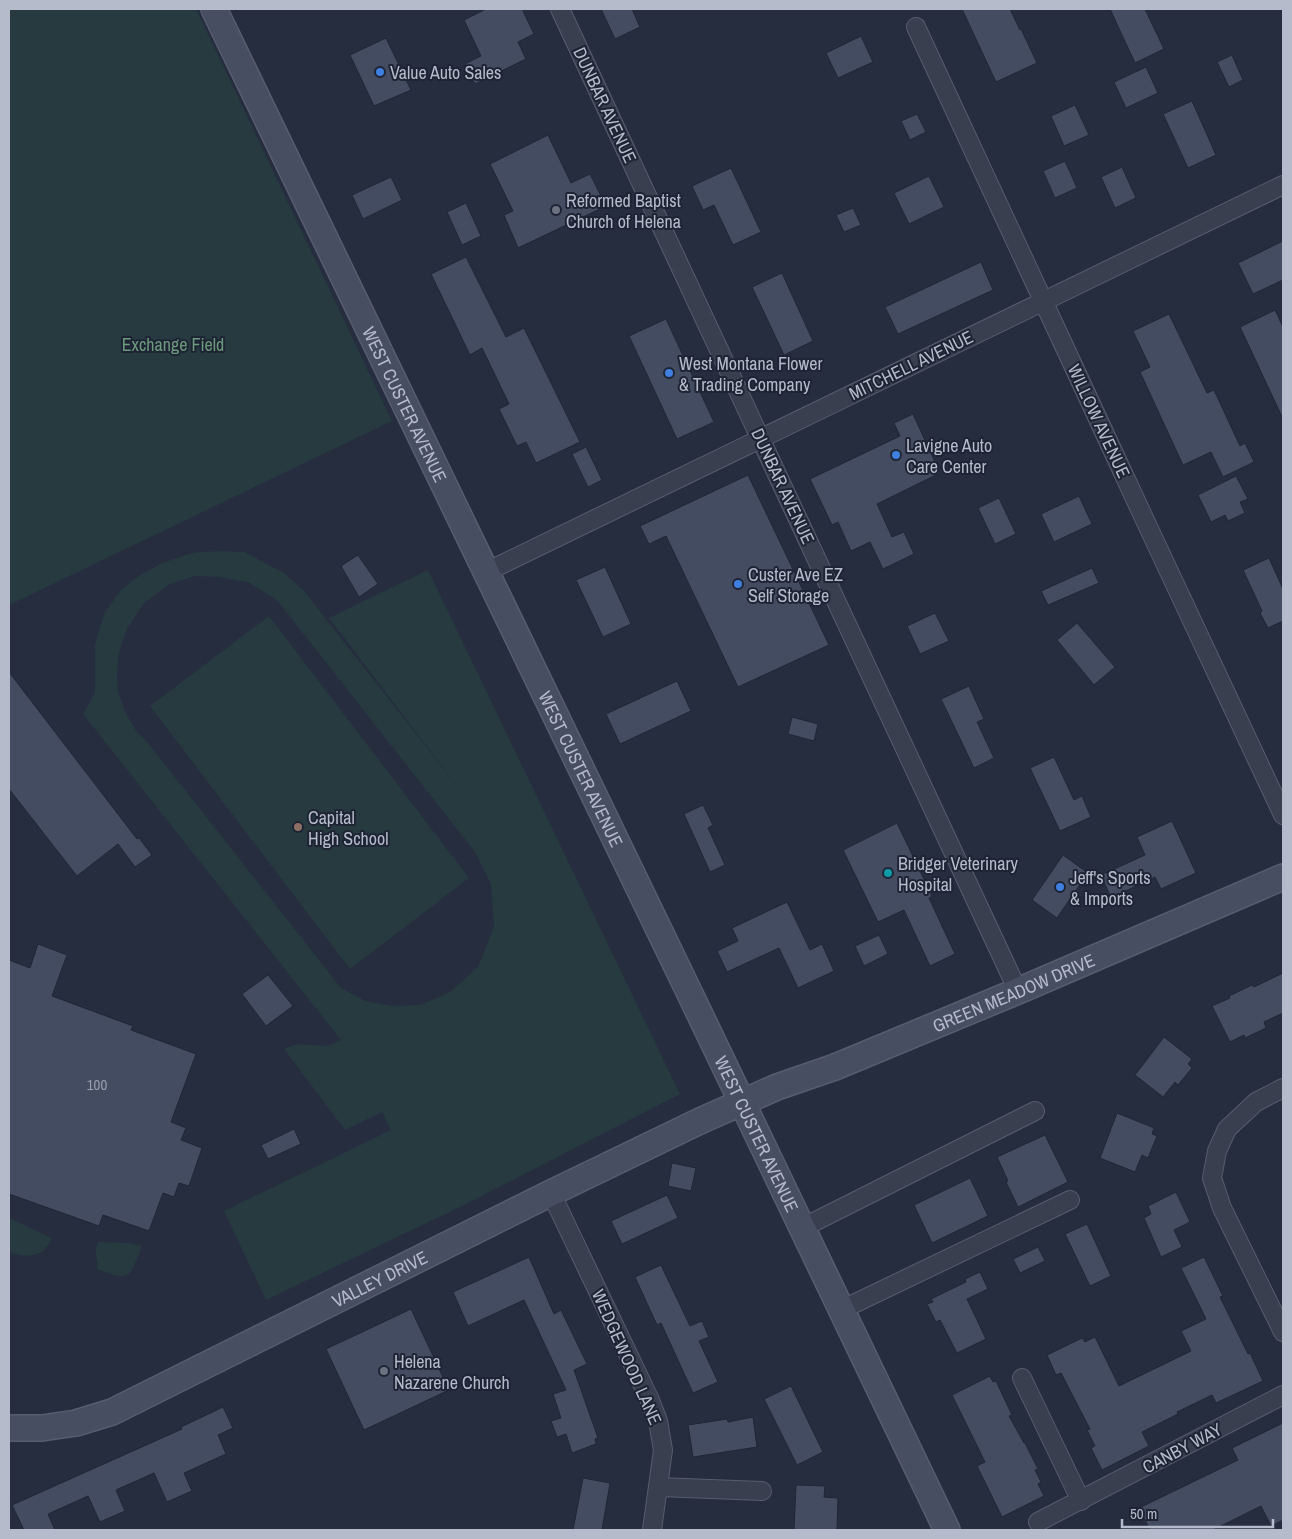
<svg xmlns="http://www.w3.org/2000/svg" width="1292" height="1539" viewBox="0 0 1292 1539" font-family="'Archivo Narrow',sans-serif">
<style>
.green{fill:#273a40;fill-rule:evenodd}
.building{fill:#444c61;stroke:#202636}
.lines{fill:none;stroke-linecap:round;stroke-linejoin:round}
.street-casing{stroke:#575d6d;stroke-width:20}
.secondary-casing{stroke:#575d6d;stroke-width:28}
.street{stroke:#393f4f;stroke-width:18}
.secondary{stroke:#474e62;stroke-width:25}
.shop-dot{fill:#3f7fe0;stroke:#1e2434;stroke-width:2}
.worship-dot{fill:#6b7280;stroke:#1e2434;stroke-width:2}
.education-dot{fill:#8d6e63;stroke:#1e2434;stroke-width:2}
.culture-dot{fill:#0f9aa8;stroke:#1e2434;stroke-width:2}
.labels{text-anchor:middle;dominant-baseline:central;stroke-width:4;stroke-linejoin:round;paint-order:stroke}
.number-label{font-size:15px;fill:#999fb0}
.poi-label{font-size:18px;fill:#b5bbca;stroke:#1e2434;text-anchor:start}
.street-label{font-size:18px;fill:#b5bbca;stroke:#1e2434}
.park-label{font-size:18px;fill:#6d9b7d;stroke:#1e2434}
</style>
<rect width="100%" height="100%" fill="#252d3f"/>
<g class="green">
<path d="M9,9H196L392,421L9,605Z"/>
<path d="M218,551L244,552L284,573L304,591L461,791L329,618L428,570L680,1094L464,1205L266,1300L224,1211L391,1130L382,1112L345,1130L284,1049L297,1044L328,1046L341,1040L83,714L95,693V644L105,612L120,591L137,577L162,563L192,553ZM195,576L219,577L248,582L277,600L475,852L491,884L494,927L478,967L450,992L420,1005L392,1006L365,1001L341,988L148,743L137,732L126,714L118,693L117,673L119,652L127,629L144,603L170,584Z"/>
<path d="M269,616L469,878L350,969L150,706Z"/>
<path d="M9,1218L52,1238C43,1259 28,1258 9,1252Z"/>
<path d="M98,1242L128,1243L142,1246C130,1278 130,1282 97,1269C99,1258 93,1256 98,1242Z"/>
</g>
<g class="building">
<path d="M486,9H522L534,34L518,42L526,59L475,84L465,64L481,56L464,20Z"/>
<path d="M601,9H632L640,27L615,39Z"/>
<path d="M962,9H1010L1020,30L1021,29L1037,63L996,82Z"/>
<path d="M1110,9H1145L1164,49L1135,63Z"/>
<path d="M861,36L873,62L838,78L826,53Z"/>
<path d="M386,38L411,90L374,106L350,55Z"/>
<path d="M1232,55L1243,80L1229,87L1217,62Z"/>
<path d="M1146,67L1158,93L1126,108L1114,82Z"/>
<path d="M1192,101L1216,155L1188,168L1163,114Z"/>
<path d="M1075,105L1089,135L1064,146L1051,116Z"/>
<path d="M917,114L926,132L910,140L901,121Z"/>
<path d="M548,135L571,183L590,174L606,206L518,248L504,215L513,211L490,164Z"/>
<path d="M1065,161L1077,188L1055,198L1043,171Z"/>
<path d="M1122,167L1136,198L1115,208L1101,177Z"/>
<path d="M731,168L761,232L733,245L714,205L703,210L692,186Z"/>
<path d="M929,176L944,207L909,224L894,193Z"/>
<path d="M391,177L402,200L363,219L352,195Z"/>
<path d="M466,203L481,236L462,245L447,212Z"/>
<path d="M853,208L861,225L844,232L836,215Z"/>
<path d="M1283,241V280L1253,294L1238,263Z"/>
<path d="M466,257L506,337L524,328L580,442L536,463L526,442L517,446L499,409L509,404L482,348L470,355L431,274Z"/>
<path d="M981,262L993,290L898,334L885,307Z"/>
<path d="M782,273L813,341L784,355L752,287Z"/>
<path d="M1275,310L1283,327V419L1240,327Z"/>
<path d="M1169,314L1207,393L1214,390L1240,446L1245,443L1254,462L1223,477L1211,452L1183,465L1140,372L1150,367L1133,331Z"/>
<path d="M666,319L714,422L677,439L629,336Z"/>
<path d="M913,414L940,473L877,504L892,537L904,532L914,554L883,569L870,542L851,551L838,522L832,525L810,479L900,436L894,423Z"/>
<path d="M586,447L602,480L588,487L572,454Z"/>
<path d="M748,475L829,645L738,687L666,536L649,544L640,526Z"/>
<path d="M1236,476L1248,499L1240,502L1245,513L1228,521L1225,515L1211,522L1198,495Z"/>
<path d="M1079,496L1092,524L1054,542L1041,514Z"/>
<path d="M999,498L1016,534L995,544L978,508Z"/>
<path d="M358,555L378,584L359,597L341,566Z"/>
<path d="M1269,558L1283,589V621L1268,628L1260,613L1262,611L1243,570Z"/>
<path d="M605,567L631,624L603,637L576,580Z"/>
<path d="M1092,568L1099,583L1048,605L1041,591Z"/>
<path d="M935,613L949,641L920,654L907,626Z"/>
<path d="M1077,623L1115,667L1094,685L1057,640Z"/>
<path d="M9,672L137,839L139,838L152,855L135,867L118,844L77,876L9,789Z"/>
<path d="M677,681L691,711L620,744L606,714Z"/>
<path d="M969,686L984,719L977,722L994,758L974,768L941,699Z"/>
<path d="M792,717L818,724L814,741L788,734Z"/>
<path d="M1054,757L1074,800L1082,796L1091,817L1060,831L1030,768Z"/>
<path d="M703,805L713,825L708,828L725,865L710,872L684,814Z"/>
<path d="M1172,821L1196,873L1161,889L1155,877L1111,898L1101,875L1145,855L1137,837Z"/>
<path d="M897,823L932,896L929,898L955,954L930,966L904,910L878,922L843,850Z"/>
<path d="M1063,855L1088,873L1057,918L1032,900Z"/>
<path d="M787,902L810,950L822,944L834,971L798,988L779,948L727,972L717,951L738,941L732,928Z"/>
<path d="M879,935L888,954L864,966L855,946Z"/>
<path d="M38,944L67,955L52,996L133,1026L131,1030L196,1054L171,1122L186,1128L181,1140L202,1148L189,1186L179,1183L174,1197L163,1193L149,1231L103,1215L99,1226L9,1194V960L30,968Z"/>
<path d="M1283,973V1013L1264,1022L1266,1028L1245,1038L1244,1035L1230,1042L1212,1006L1230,998L1229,996L1252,985L1254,987Z"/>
<path d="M268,975L293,1006L266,1026L242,994Z"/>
<path d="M1164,1037L1192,1059L1188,1064L1192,1068L1178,1085L1175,1082L1163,1097L1135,1075Z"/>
<path d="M1117,1113L1154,1128L1152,1134L1157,1136L1148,1158L1142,1155L1135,1172L1100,1158Z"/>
<path d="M294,1129L301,1144L268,1159L261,1145Z"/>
<path d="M1045,1135L1068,1182L1018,1207L1006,1182L1008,1181L997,1157Z"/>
<path d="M672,1163L696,1168L691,1191L668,1186Z"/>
<path d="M970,1178L988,1216L932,1243L914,1205Z"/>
<path d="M1176,1192L1190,1222L1174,1230L1182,1247L1161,1257L1144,1218L1151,1214L1148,1206Z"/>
<path d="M667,1195L678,1218L622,1244L611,1221Z"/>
<path d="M1087,1224L1111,1276L1090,1286L1065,1234Z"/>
<path d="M1038,1247L1045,1261L1020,1273L1013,1259Z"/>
<path d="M529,1257L554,1314L561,1310L587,1364L574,1370L598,1438L595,1439L596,1444L572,1453L566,1434L557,1437L551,1421L561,1418L553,1394L566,1390L524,1300L468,1326L453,1292Z"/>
<path d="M1204,1257L1223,1296L1220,1297L1248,1354L1250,1353L1263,1381L1216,1403L1212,1395L1177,1412L1178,1414L1142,1432L1149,1446L1102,1470L1091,1448L1095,1446L1087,1430L1090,1429L1061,1373L1056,1375L1047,1355L1082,1338L1085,1342L1095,1337L1119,1386L1191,1351L1181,1331L1206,1319L1181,1268Z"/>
<path d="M661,1265L690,1326L702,1321L709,1337L699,1341L718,1382L693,1393L661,1323L657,1325L635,1277Z"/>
<path d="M980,1272L988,1289L967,1299L986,1339L957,1353L940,1320L936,1322L927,1304L933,1302L931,1299L966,1282L965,1279Z"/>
<path d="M411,1309L449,1390L364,1430L326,1349Z"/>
<path d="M990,1376L993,1382L996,1381L1012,1415L1009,1416L1024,1443H1025L1038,1469L1035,1470L1041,1482L1038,1484L1044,1496L1002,1517L977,1466L985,1462L952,1395Z"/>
<path d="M791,1386L823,1452L797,1465L764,1399Z"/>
<path d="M223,1407L233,1428L218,1435L226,1454L184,1473L192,1491L167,1502L154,1473L116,1490L125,1511L100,1522L88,1496L48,1514L55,1530H24L12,1505L182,1429L181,1427Z"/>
<path d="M753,1417L757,1447L693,1457L688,1425L727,1419L728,1422Z"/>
<path d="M1283,1423V1520L1271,1526L1261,1506L1213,1530H1150L1139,1508L1238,1460L1232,1448Z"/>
<path d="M583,1478L610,1483L602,1530H573Z"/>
<path d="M796,1485L825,1486L824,1497L838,1498L837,1530H794Z"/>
</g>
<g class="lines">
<g class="street-casing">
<g id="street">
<path d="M560,9L1018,991"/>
<path d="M916,27C1039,290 1159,553 1283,815"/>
<path d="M486,572L1283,185"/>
<path d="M1283,1088L1256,1102L1227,1129L1217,1151L1212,1178L1222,1208L1283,1332"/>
<path d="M551,1193L649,1398L658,1421L663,1450L652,1530"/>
<path d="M802,1228L1035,1111"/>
<path d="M841,1310L1070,1200"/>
<path d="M1022,1378L1081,1501"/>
<path d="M659,1487L762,1491"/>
<path d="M1038,1522L1283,1395"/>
</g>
</g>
<g class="secondary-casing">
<g id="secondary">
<path id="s1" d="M214,9L692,998L947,1530"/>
<path id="s2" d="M9,1428H42L76,1423L112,1412L551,1193L702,1120L777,1087L835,1067L1018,991L1283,877"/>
</g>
</g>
<use href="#street" class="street"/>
<use href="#secondary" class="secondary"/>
</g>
<g class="shop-dot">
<circle cx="380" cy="72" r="5"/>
<circle cx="669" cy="373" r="5"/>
<circle cx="896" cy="455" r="5"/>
<circle cx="738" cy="584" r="5"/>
<circle cx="1060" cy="887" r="5"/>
</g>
<g class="worship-dot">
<circle cx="556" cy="210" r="5"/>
<circle cx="384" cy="1371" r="5"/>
</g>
<circle class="education-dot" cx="298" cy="827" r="5"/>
<circle class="culture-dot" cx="888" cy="873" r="5"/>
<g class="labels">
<g class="number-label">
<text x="97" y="1084">100</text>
</g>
<g class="poi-label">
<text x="390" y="72">Value Auto Sales</text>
<text x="566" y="200">Reformed Baptist<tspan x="566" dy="21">Church of Helena</tspan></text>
<text x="679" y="363">West Montana Flower<tspan x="679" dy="21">&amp; Trading Company</tspan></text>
<text x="906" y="445">Lavigne Auto<tspan x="906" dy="21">Care Center</tspan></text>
<text x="748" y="574">Custer Ave EZ<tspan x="748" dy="21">Self Storage</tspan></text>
<text x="308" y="817">Capital<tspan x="308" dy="21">High School</tspan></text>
<text x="898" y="863">Bridger Veterinary<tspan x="898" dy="21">Hospital</tspan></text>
<text x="1070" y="877">Jeff's Sports<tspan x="1070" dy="21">&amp; Imports</tspan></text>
<text x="394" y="1361">Helena<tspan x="394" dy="21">Nazarene Church</tspan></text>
</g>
<g class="street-label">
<text transform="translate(605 105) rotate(65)">DUNBAR AVENUE</text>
<text transform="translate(911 365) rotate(-26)">MITCHELL AVENUE</text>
<text stroke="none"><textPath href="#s1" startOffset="439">WEST CUSTER AVENUE</textPath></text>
<text transform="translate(1099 421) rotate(65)">WILLOW AVENUE</text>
<text transform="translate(783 486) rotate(65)">DUNBAR AVENUE</text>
<text stroke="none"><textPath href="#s1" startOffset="844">WEST CUSTER AVENUE</textPath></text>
<text stroke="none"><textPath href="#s2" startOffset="1100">GREEN MEADOW DRIVE</textPath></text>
<text stroke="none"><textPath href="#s1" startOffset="1249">WEST CUSTER AVENUE</textPath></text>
<text stroke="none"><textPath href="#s2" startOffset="404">VALLEY DRIVE</textPath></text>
<text transform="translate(627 1357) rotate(66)">WEDGEWOOD LANE</text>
<text transform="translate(1182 1448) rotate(-28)">CANBY WAY</text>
</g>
<g class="park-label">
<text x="173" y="344">Exchange Field</text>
</g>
</g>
<rect width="1292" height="1539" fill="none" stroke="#b5bbca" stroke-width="20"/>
<path d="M1122 1519v8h151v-8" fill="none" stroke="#b5bbca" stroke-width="2.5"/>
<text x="1130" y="1519" font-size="15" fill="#b5bbca" stroke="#1e2434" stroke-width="4" paint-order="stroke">50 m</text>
</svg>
